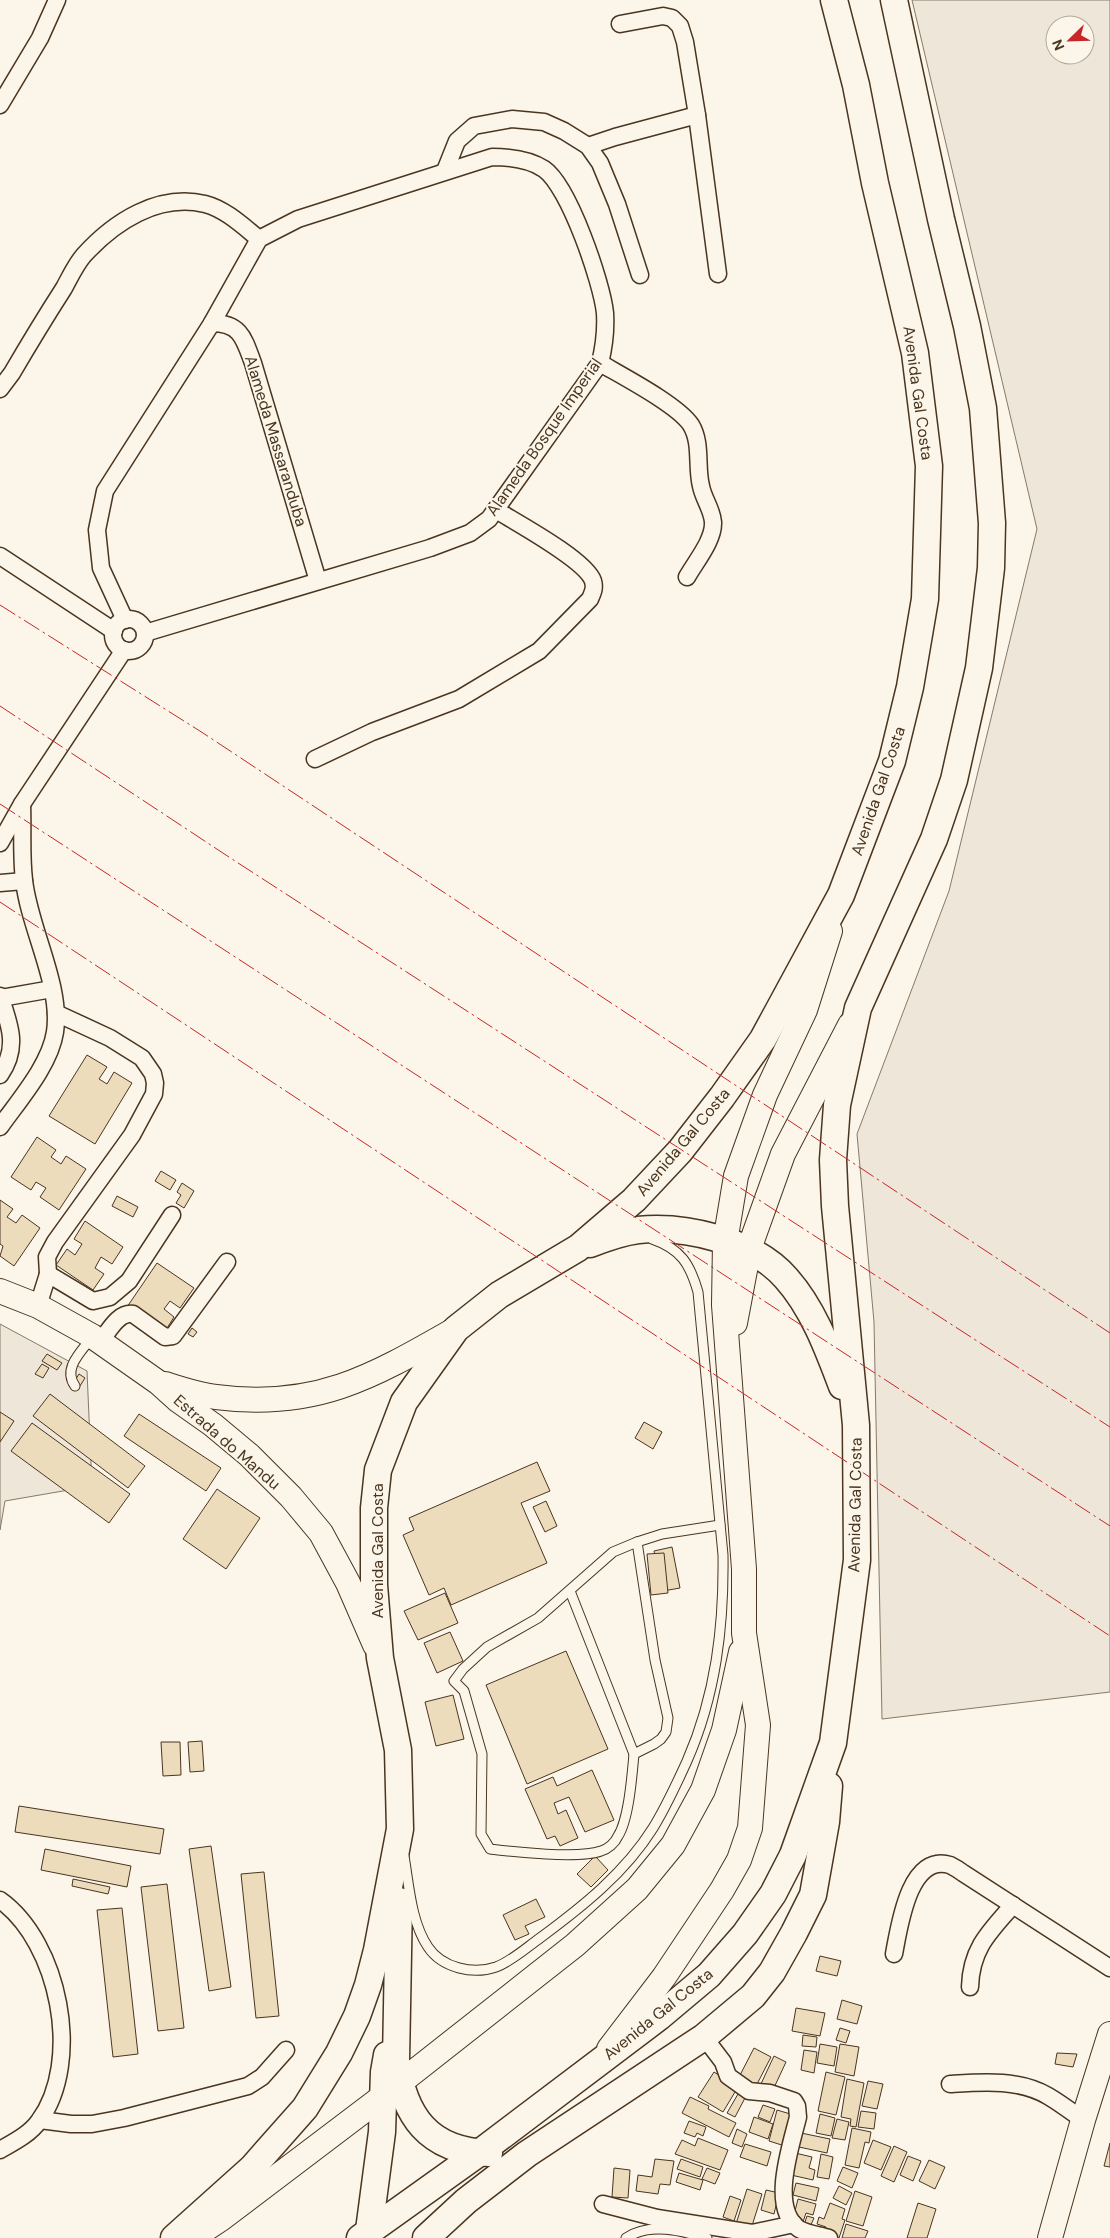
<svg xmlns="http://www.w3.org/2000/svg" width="1110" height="2238" viewBox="0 0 1110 2238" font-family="'DM Sans',sans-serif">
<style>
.green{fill:#ede6d9;stroke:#887966;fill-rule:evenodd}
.building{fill:#ecdcbc;stroke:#4a3520}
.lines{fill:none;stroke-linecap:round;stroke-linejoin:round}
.lane-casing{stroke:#4a3520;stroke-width:11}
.street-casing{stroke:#4a3520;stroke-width:19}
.secondary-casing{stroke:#4a3520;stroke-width:26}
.primary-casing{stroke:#4a3520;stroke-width:29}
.lane{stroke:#fbf6e9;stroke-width:9}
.street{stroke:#fbf6e9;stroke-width:16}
.secondary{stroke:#fbf6e9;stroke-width:24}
.primary{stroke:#fbf6e9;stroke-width:26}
.power{stroke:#c62828;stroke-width:1;stroke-dasharray:18 4 2.5 4;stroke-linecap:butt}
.labels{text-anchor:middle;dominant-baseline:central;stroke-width:4;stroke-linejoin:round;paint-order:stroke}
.street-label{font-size:16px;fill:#4a3520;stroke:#fbf6e9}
</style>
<rect width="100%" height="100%" fill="#fbf6e9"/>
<g class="green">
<path d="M912,0H1110V1692L882,1719L874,1322L857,1134L949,891L1037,529ZM1055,25H1085V55H1055Z"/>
<path d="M0,1324L87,1371L92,1486L5,1501L0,1530Z"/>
</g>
<g class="building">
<path d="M87,1055L107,1067L99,1079L107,1084L114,1072L132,1083L95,1144L49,1116Z"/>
<path d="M37,1137L56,1150L51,1157L61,1164L66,1156L86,1169L59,1210L40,1197L46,1188L36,1182L31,1190L11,1177Z"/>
<path d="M161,1171L176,1180L170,1190L155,1181Z"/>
<path d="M182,1183L194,1191L184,1208L176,1203L181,1195L177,1192Z"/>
<path d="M117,1196L138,1207L133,1217L112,1206Z"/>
<path d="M0,1200L13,1209L7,1217L16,1223L22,1215L40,1228L14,1266L0,1256L3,1246L0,1244Z"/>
<path d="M85,1221L123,1247L112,1264L101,1257L95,1268L104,1274L93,1290L56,1265L67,1249L75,1255L82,1244L74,1239Z"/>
<path d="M157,1263L194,1288L180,1308L170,1301L164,1309L174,1317L164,1333L127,1307Z"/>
<path d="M192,1328L197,1332L193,1337L188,1334Z"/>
<path d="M47,1354L62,1363L57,1370L42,1361Z"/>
<path d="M42,1364L49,1368L43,1378L35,1374Z"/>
<path d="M79,1374L85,1378L80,1386L74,1382Z"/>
<path d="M50,1394L145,1466L128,1488L33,1416Z"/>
<path d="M0,1412L14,1421L0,1442Z"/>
<path d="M139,1414L221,1468L206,1491L124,1436Z"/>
<path d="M644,1422L662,1432L653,1449L635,1438Z"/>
<path d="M32,1423L130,1494L109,1523L11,1451Z"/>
<path d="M537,1462L550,1491L521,1503L547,1563L451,1605L444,1588L429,1595L403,1535L414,1530L409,1518Z"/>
<path d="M217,1489L260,1518L226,1569L183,1539Z"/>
<path d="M546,1501L557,1526L545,1532L533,1507Z"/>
<path d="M672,1547L680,1588L663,1591L654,1551Z"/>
<path d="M664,1553L668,1593L651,1595L647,1554Z"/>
<path d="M445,1593L458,1623L418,1640L404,1611Z"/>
<path d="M450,1632L463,1661L437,1673L424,1643Z"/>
<path d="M566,1651L608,1749L527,1784L486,1685Z"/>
<path d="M453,1695L464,1739L436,1746L425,1702Z"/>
<path d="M202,1741L204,1771L190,1772L188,1742Z"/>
<path d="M161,1742H180L181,1775L163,1776Z"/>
<path d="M592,1770L614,1820L585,1832L569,1797L554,1803L558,1814L566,1810L578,1838L560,1846L555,1836L547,1839L525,1789L553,1777L557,1786Z"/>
<path d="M19,1806L164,1829L160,1854L15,1832Z"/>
<path d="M211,1846L231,1987L209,1991L189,1849Z"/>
<path d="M45,1849L131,1866L127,1887L41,1870Z"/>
<path d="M595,1856L608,1870L591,1887L577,1874Z"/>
<path d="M264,1872L279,2016L256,2018L241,1874Z"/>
<path d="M73,1879L110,1887L108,1894L72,1886Z"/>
<path d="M167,1884L184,2028L158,2031L141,1887Z"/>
<path d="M536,1899L545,1917L525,1926L529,1934L515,1940L503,1915Z"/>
<path d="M122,1908L138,2054L113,2057L97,1910Z"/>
<path d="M820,1956L841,1961L837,1976L816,1971Z"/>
<path d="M842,2000L862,2006L857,2024L837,2019Z"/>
<path d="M796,2008L825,2013L820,2036L792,2031Z"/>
<path d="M840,2028L850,2031L846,2043L836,2040Z"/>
<path d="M803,2035L817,2037L816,2047L802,2046Z"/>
<path d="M820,2044L837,2047L834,2066L817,2063Z"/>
<path d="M840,2044L859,2047L854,2076L835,2072Z"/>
<path d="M754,2048L771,2057L755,2088L738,2079Z"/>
<path d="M804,2050L817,2052L814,2073L801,2070Z"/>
<path d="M1057,2053L1077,2054L1073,2067L1055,2064Z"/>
<path d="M774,2056L786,2062L772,2092L760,2086Z"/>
<path d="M714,2072L738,2087L723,2112L698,2097Z"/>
<path d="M826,2072L845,2077L836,2115L818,2111Z"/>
<path d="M847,2079L864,2083L856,2127L850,2126L851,2119L841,2117Z"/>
<path d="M868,2081L883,2084L877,2109L862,2106Z"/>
<path d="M738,2094L745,2098L735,2117L727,2113Z"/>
<path d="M690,2097L709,2106L708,2109L736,2123L729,2137L682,2113Z"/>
<path d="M763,2105L775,2109L770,2122L758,2117Z"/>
<path d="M777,2110L797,2116L788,2147L769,2141Z"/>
<path d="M861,2111L876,2113L874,2129L858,2127Z"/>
<path d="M820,2114L835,2118L831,2136L816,2133Z"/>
<path d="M754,2117L773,2124L768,2139L749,2132Z"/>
<path d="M837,2119L849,2122L845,2140L832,2138Z"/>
<path d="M689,2121L706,2127L703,2136L697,2133L695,2137L684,2133Z"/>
<path d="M852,2128L871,2132L869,2143L865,2142L859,2168L845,2165Z"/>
<path d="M737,2129L747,2134L742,2147L732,2143Z"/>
<path d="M801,2133L830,2139L827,2153L799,2147Z"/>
<path d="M698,2138L728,2150L720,2170L675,2154L682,2140L695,2146Z"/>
<path d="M873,2140L891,2147L881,2170L864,2163Z"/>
<path d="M1110,2143V2167L1104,2166Z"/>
<path d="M745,2144L771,2152L767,2166L740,2157Z"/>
<path d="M894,2146L907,2152L894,2182L881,2176Z"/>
<path d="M795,2153L812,2157L809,2168L815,2170L813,2180L791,2175Z"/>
<path d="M821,2154L833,2157L829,2179L817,2177Z"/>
<path d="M908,2156L921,2161L913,2181L900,2175Z"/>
<path d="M655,2159L674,2161L670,2185L660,2184L658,2194L636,2191L638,2175L652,2177Z"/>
<path d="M681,2159L703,2167L700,2177L677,2169Z"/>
<path d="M929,2160L945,2167L935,2189L919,2181Z"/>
<path d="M843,2167L858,2173L852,2188L837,2181Z"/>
<path d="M614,2168L630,2170L628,2198L612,2197Z"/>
<path d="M707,2168L720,2173L715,2184L702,2179Z"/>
<path d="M679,2173L703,2180L700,2190L676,2182Z"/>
<path d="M796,2183L819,2188L816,2201L793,2195Z"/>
<path d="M839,2186L852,2193L846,2205L833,2198Z"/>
<path d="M747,2189L762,2194L751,2229L736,2224Z"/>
<path d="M766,2190L779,2193L774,2214L761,2210Z"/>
<path d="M855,2191L872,2197L863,2226L846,2221Z"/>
<path d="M730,2196L741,2200L734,2221L723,2217Z"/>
<path d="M798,2199L816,2204L813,2215L806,2213L803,2222L793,2219Z"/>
<path d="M830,2203L845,2209L842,2219L845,2220L839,2238L824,2234L826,2227L817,2224L819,2217L824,2219Z"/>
<path d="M918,2203L936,2209L927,2238H907Z"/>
<path d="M807,2216L814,2218L810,2227L804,2225Z"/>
<path d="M846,2224L868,2231L865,2238H842Z"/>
</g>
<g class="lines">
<g class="lane-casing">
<g id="lane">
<path d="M75,1386C62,1368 82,1351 92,1337"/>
<path d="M570,1591L634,1754L654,1744L661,1739L666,1732L668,1718L655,1660L637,1542"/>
<path d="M634,1754C632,1775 629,1819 618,1836C615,1843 608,1849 601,1851C579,1859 514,1852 490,1849L481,1834L482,1754L464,1691L454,1681L463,1669L487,1647L538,1618L613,1552L637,1542L662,1534L720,1525"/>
<path d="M404,1856C409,1885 411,1922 428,1947C442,1968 473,1975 496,1967C512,1961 526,1948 540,1938C582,1907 625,1873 653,1828C666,1807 677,1783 687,1761C716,1695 724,1626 723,1555L698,1292C690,1264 681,1249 652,1239"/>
<path d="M626,2238C650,2222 682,2231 707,2238"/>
</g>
</g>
<g class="street-casing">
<g id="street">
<path d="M620,24L663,16L672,18L680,26L685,42L697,115L718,274"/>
<path d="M0,105L40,38L57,0"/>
<path d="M588,146L615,137L697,115"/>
<path d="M445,171L457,141L474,126L512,119L544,122L564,131L588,146L600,163L617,204L640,275"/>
<path d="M212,323C241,323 244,339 253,363L318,581"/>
<path d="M600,363C622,376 678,405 691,425C702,443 696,467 701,486C703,498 712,509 713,522C714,540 696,561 687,577"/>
<path d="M0,389L12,373C29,344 46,316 64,288C70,277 76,264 84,255C114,222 158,193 205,204C225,209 243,226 259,239"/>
<path d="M0,556L114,631"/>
<circle cx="129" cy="635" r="16"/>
<path d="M125,620L101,568L97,530L105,491L212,323L259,239L298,219L492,157C510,157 529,159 544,169C569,186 602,283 605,313C606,330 604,347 600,363L489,519L470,533L430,548L145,633"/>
<path d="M315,759L372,732L459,699L539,651L590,599C593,592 595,588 593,581C586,560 517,523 496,510"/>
<path d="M0,843L22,804L124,650"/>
<path d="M0,883L24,881"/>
<path d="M0,996C10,1025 19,1048 0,1075"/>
<path d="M1,998L52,989"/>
<path d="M0,1127C19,1100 50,1065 55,1032C62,985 29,928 24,880C21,856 23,829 22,804"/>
<path d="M48,1274L47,1257L55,1242L132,1135L154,1094L155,1083L153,1074L142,1058L110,1038L56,1013"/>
<path d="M38,1306L48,1274L93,1301L110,1297L129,1281L172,1215"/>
<path d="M100,1342C109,1331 118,1312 133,1314L165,1337L173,1336L227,1262"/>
<path d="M0,1900C59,1942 83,2061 39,2121C30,2134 14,2142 0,2150"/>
<path d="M894,1954C899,1928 909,1852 950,1865C954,1867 959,1870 963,1873L1110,1968"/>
<path d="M970,1987C971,1949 989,1932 1013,1905"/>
<path d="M704,2037L723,2062L728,2076L749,2091L770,2093L794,2101L797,2106L798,2117C791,2146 769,2208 799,2229C808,2234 820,2235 829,2238"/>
<path d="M950,2084C983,2082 1019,2079 1048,2096C1060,2103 1072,2112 1083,2120"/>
<path d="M40,2120L71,2124H92L124,2118L248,2086L262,2077L286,2050"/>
<path d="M603,2204L657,2218L752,2233L794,2224"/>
</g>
</g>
<g class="secondary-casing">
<g id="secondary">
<path d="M0,1291L38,1306L92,1336L159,1383L179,1401L213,1425L249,1455L291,1497L321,1533L348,1583L375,1645"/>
<path d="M735,1323L749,1249L783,1154L850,1025"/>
<path d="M165,1384C181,1389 199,1395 216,1397C316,1410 372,1377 456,1329"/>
<path d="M609,2049L664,1977L722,1890L739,1860L750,1828L758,1725L744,1633V1569L724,1305L725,1242L736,1176L765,1095L805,1010L830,931"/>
<path d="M192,2238L221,2219L382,2097L575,1945L637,1889L673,1845L703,1790L724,1730L741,1652"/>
<path d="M1050,2238L1083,2120L1110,2034"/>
</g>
</g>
<g class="primary-casing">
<g id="primary">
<path d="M590,1244C605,1238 622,1232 638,1230C685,1225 754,1241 786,1278C813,1308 828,1349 842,1386"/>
<path d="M399,1901L396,2060C404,2116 428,2151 489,2153"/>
<path d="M174,2238L252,2168L305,2108L339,2053L357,2016L368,1985L377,1950L400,1829L398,1750L380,1658L374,1585V1508L378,1470L404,1402L456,1329L499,1295L578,1248L634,1200L680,1151L722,1097L763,1039L841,895L892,761L910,687L925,599L929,466L915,353L875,183L856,85L834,0"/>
<path d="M360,2238L479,2153L659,2017L709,1975L745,1934L773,1894L793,1855L833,1743L857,1560L856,1425L835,1206L833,1160L837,1105L858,1008L934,839L954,780L979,668L991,568L992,523L983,408L967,326L941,219L894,0"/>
<path d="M368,2238L382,2132L384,2072L387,2055"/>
<path d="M426,2238L466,2201L527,2154L704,2037L753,1996L772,1972L794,1933L813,1895L826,1822L829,1786"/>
</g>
</g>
<use href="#lane" class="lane"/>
<use href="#street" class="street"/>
<use href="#secondary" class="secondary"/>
<use href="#primary" class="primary"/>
<g class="power">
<path d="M0,605L203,733L1110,1333"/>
<path d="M0,706L235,861L1110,1427"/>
<path d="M0,804L1110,1526"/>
<path d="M0,902L1110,1636"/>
</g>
</g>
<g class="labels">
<g class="street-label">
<text transform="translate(918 393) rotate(82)">Avenida Gal Costa</text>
<text transform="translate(544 437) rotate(-55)">Alameda Bosque Imperial</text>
<text transform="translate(276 441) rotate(73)">Alameda Massaranduba</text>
<text transform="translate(878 791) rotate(-71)">Avenida Gal Costa</text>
<text transform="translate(683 1142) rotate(-50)">Avenida Gal Costa</text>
<text transform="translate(227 1442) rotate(41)">Estrada do Mandu</text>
<text transform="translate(855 1505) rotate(-89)">Avenida Gal Costa</text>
<text transform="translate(377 1551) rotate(-90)">Avenida Gal Costa</text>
<text transform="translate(658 2014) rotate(-39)">Avenida Gal Costa</text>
</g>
</g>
<g transform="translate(1070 40) rotate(247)"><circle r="24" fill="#fbf6e9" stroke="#b4a999"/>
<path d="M0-4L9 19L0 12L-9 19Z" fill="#c62828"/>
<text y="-8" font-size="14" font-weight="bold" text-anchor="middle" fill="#4a3520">N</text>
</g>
</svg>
